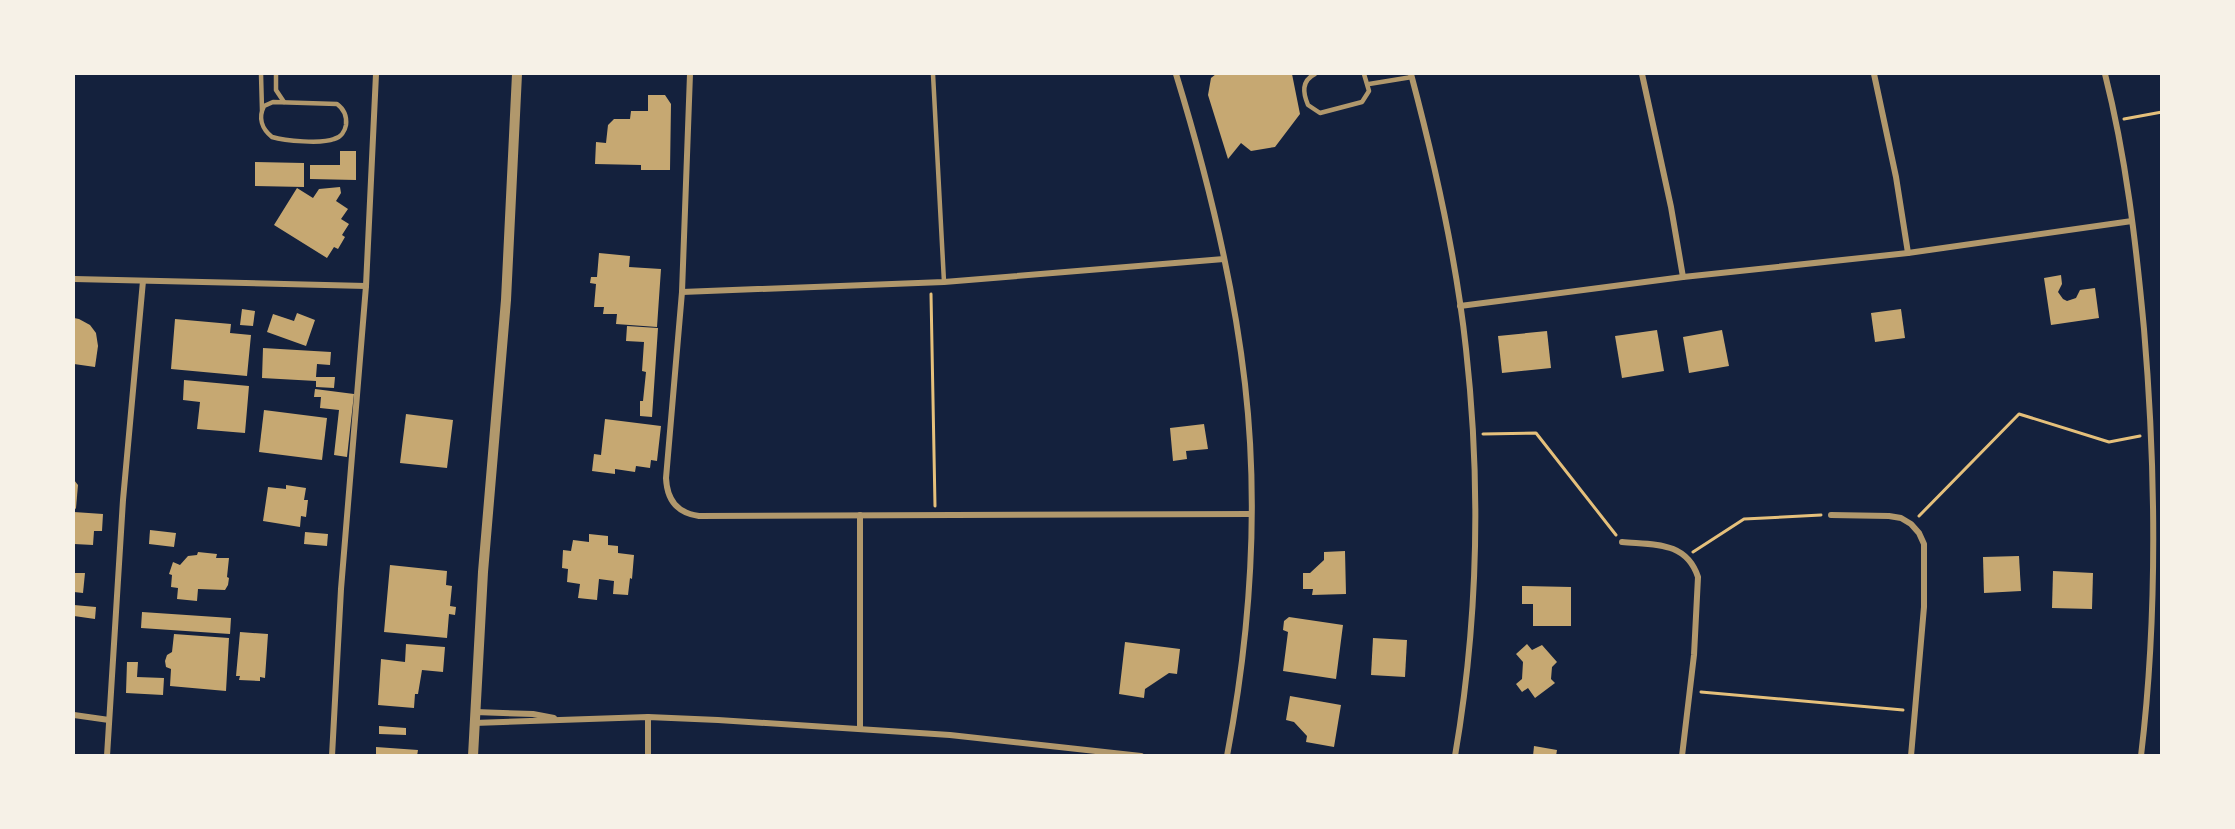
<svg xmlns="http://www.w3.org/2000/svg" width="2235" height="829" viewBox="0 0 2235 829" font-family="Figtree,sans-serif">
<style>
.building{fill:#c6a872}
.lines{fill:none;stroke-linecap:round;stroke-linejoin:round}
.path{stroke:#e5c07b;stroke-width:3}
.service{stroke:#b1986c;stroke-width:4.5}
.minor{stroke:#b1986c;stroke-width:6}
.tertiary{stroke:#b1986c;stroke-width:10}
</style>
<rect width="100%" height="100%" fill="#14213d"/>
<g class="building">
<path d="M1216,74H1292L1300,114L1275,147L1251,151L1241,143L1228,159L1208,95L1211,78Z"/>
<path d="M648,95H665L671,104L670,170H641V165L595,164L596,142L606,143L608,125L614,119H630L631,111H648Z"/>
<path d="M340,151H356V180L310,179V165H340Z"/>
<path d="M255,162L304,163V187L255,186Z"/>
<path d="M340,187L341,193L336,201L348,209L341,219L349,224L342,235L345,237L338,249L334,247L327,258L274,225L297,188L313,198L319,189Z"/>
<path d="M599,253L630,256L629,267L661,269L657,327L616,324L617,314H603L604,307H594L596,284L590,283L591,277H597Z"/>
<path d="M2061,275L2062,284L2058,292L2063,299L2067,301L2076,298L2080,290L2095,288L2099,318L2051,325L2044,278Z"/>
<path d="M242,309L255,311L253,326L240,325Z"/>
<path d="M1901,309L1905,338L1875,342L1871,313Z"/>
<path d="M297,313L315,320L306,346L267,332L273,314L294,321Z"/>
<path d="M74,318L79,319L90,325L96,333L98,346L95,367L74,364Z"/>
<path d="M175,319L231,324L230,333L251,335L247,376L171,369Z"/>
<path d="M627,326L658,328L652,417L640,416V401H643L646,372L642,371L644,342L626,341Z"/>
<path d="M1657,330L1664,371L1622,378L1615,336Z"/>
<path d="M1722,330L1729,366L1689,373L1683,337Z"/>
<path d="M1547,331L1551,368L1502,373L1498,336Z"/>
<path d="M263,348L331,352L330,365L317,364L316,377H335L334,388L316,387V381L262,378Z"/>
<path d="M184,380L249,386L245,433L197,429L200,402L183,400Z"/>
<path d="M315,389L354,394L347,457L334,455L339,410L320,408L321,397H314Z"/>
<path d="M264,410L327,418L322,460L259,452Z"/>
<path d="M406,414L453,420L447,468L400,463Z"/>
<path d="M605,419L661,426L657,461L651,460L650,468L636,466L635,472L615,469V474L592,471L594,454L601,455Z"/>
<path d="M1204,424L1208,449L1186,451L1187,459L1173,461L1170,428Z"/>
<path d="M74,480L78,485L76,508L74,511Z"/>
<path d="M286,485L306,488L304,500H308L306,517L301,516L300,527L263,521L268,487L286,489Z"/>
<path d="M74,512L103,514L102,531H94L93,545L74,544Z"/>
<path d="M150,530L176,533L174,547L149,544Z"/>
<path d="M305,532L328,534L327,546L304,544Z"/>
<path d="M589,534L608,536V545L618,546V553L634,555L632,579L630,578L628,595L613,594L614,581L599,579L597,600L578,598L580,584L567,582L568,569L562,568L563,550L571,551L573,540L589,542Z"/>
<path d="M1345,551L1346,594L1312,595L1313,589H1303V573H1310L1324,560V552Z"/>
<path d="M198,552L217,554L216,558H229L227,577L229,578L228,585L225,590L198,589L197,601L177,599L178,588L171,587L172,575L169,574L173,562L180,565L188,556L197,555Z"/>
<path d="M2019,556L2021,591L1984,593L1983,557Z"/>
<path d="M390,565L447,571L446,585L452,586L450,606L456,607L455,615L449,614L447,638L384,632Z"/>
<path d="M2053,571L2093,573L2092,609L2052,608Z"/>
<path d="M74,573H85L83,593L74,592Z"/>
<path d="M1522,586L1571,587V626H1533V604H1522Z"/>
<path d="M74,605L96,607L95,619L74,616Z"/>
<path d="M142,612L231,618L230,634L141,628Z"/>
<path d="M1289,617L1343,625L1336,679L1283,671L1288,632L1283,630L1284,621Z"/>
<path d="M240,632L268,634L265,678L260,677V681L239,680L240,676H236Z"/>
<path d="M174,634L229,638L226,691L170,686L171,669L166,667L165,661L167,655L172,652Z"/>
<path d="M1373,638L1407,640L1405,677L1371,675Z"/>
<path d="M1125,642L1180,649L1177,674L1169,673L1145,689L1144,698L1119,694Z"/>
<path d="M406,644L445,647L443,672L422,670L418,694H415L414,708L378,705L381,659L405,662Z"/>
<path d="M1527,644L1532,650L1542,645L1557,662L1552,667L1551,679L1555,683L1535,698L1528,688L1522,692L1516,684L1522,679L1523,662L1516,654Z"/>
<path d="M127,662H138L137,677L164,678L163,695L126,693Z"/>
<path d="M1290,696L1341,705L1334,747L1306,742L1307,736L1294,722L1286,720Z"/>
<path d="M379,726L406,728V735L379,734Z"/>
<path d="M1534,746L1557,750L1556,756H1533Z"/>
<path d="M376,747L418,750L417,756H376Z"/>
</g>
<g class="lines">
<g class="path">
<path d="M2124,119L2162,112"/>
<path d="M931,294L935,506"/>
<path d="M1483,434L1536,433L1616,535"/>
<path d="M1919,516L2019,414L2109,442L2140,436"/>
<path d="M1693,552L1744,519L1821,515"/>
<path d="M1701,692L1903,710"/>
</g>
<g class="service">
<path d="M261,74L262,110"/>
<path d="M276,74V90L284,102"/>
<path d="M933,74L944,282"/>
<path d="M1315,74C1301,81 1303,93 1308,105L1320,113L1362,102L1369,91L1364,74"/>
<path d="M1369,84L1412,77"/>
<path d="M273,102L337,104C344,109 347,116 346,125C345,131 341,137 334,139C322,144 285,141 272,137C262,129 258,118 264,106Z"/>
</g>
<g class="minor">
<path d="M690,74L682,292L666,478C667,500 677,513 699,516L1250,514"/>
<path d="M1176,74C1207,175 1233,279 1245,384C1259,506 1250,635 1227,756"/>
<path d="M1411,74C1435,164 1456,256 1466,349C1481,484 1478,622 1455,756"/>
<path d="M1642,74L1671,207L1683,277"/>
<path d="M1874,74L1896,177L1908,253"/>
<path d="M2105,74C2126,157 2136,243 2144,329C2156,471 2158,614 2141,756"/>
<path d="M74,279L366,286"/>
<path d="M682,292L944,282L1224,259"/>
<path d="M1460,306L1683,277L1908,253L2132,221"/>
<path d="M860,515V728"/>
<path d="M1831,515L1889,516L1901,518L1911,524L1919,533L1924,544V607L1911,756"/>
<path d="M1622,542C1654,545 1686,541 1698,577L1694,655L1682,756"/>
<path d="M475,712L533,714L554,718"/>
<path d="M74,715L109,720"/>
<path d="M474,723L648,717L718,720L950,735L1141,756"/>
<path d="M107,756L123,500L143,281"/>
<path d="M332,756L341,589L366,286L376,74"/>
<path d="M648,756V717"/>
</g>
<path class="tertiary" d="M473,756L483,572L506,300L517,74"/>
</g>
<rect width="2235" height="829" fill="none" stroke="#f6f1e7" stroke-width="150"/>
</svg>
